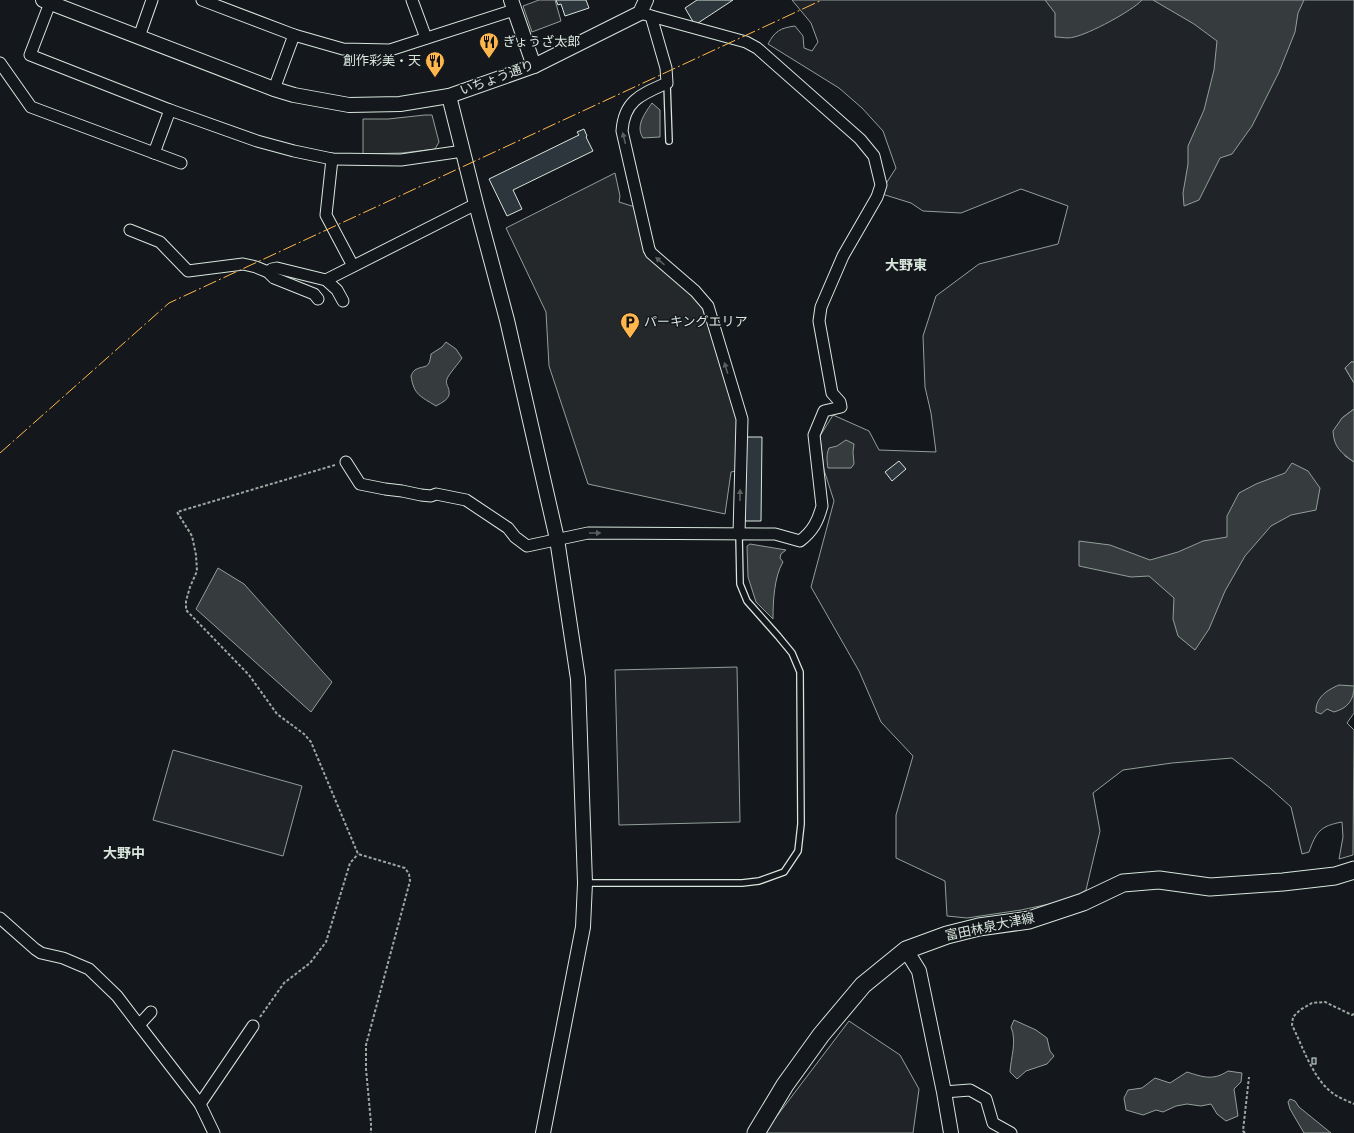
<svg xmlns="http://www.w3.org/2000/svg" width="1354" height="1133" viewBox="0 0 1354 1133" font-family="'Sofia Sans Condensed','Noto Sans JP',sans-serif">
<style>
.green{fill:#202428;stroke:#939e99}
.parking{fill:#24282b;stroke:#939e99}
.water{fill:#363b3e;stroke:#939e99}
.building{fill:#2c363c;stroke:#d8e6dc}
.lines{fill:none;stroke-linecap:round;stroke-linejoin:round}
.service-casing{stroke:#d8e6dc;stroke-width:8}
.minor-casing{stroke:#d8e6dc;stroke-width:13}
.tertiary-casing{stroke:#d8e6dc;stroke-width:16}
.primary-casing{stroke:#d8e6dc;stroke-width:19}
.path{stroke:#9da8a2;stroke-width:2;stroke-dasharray:3 2;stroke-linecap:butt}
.service{stroke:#14181c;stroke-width:5.5}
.minor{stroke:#14181c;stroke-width:11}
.tertiary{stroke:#14181c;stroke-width:14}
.primary{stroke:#14181c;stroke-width:17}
.power{stroke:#ffb74d;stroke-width:1;stroke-dasharray:14 3 2 3;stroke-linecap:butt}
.oneway{fill:#59605f}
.labels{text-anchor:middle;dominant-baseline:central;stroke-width:3;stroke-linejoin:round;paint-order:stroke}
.poi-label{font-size:13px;fill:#d8e6dc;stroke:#14181c;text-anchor:start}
.street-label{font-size:13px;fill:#d8e6dc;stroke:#14181c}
.neighbourhood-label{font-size:14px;font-weight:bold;fill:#d8e6dc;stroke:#14181c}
</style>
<rect width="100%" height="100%" fill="#14181c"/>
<g class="green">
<path d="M792,0H1354V362H1351L1345,368L1354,383V409L1342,418L1345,456L1354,462V713L1347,723L1354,730L1353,855L1339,859L1343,837L1342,822C1320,826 1316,832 1309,852L1302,854L1291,807L1270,788L1232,758L1172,763L1123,770L1093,793L1100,831L1086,890L1068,900L1021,910L967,918L947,916L945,881L896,858V815L913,756L881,722L859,671L811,587L834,501L824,470L820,436L833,415L869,431L879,450L936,452L931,413L925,387L923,336L936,296L979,264L1058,244L1068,206L1021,189L961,213L923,211L911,203L882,194L887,182L896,168L883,131L862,108L839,88L768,44C775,31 780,28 795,26L803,36L804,48L812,51L818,42L811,23Z"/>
<path d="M737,667L740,822L619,825L615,670Z"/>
<path d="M173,750L302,786L283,856L153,820Z"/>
<path d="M849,1021L900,1055L919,1089L913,1133H764Z"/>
</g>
<g class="parking">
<path d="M539,0H555L561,21L532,32L523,6Z"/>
<path d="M425,115H432L439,142L435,149L402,153L363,154V119H388Z"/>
<path d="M615,173L620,196L619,202L635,207L644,253L692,294L699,302L703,310L738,421L736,471L731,472L725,514L588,484L549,366L546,312L506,228Z"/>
</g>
<g class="water">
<path d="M1045,0H1142C1132,11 1089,34 1074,37C1068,39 1061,37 1055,37V13Z"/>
<path d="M1153,0H1304L1298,13L1295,32L1279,72L1252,126L1232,154L1220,158L1199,200L1184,206L1183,193L1188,164V146L1204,110L1214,70L1217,41L1194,24Z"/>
<path d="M652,103L660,110V137L643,138C635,126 645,113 652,103Z"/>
<path d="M446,342L456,349L462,358C459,363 448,375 447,379C445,384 449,387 449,391C451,399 441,403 436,406C420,396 414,395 411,376C412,374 413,371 415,370C425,364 429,371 431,354L442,347Z"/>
<path d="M1351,362H1354V383L1345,368Z"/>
<path d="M1354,409V462C1340,452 1334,447 1333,431L1342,418Z"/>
<path d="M846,440L854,444L853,452L854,464L851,468H828C827,461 826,455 829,448L837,446Z"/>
<path d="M1292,463L1308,471L1320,488L1316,510L1291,515L1271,526L1245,556L1225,591L1209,629L1195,650L1178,636L1173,619L1174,598L1149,576L1131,577L1079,566V541L1110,545L1150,560L1178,552L1203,541L1227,537V516L1239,493L1256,484L1285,473Z"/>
<path d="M750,544L786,550L781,554L780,558L783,562C774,577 773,602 773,619L756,602L748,577L747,546Z"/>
<path d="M218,568L244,584L332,682L311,712L196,609Z"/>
<path d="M1339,685L1354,686C1354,700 1348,708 1334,712L1327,709L1321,714L1316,712C1315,698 1327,690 1339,685Z"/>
<path d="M1014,1020L1036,1030L1047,1038L1050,1051L1054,1056L1047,1064L1026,1071L1017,1079L1010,1072C1011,1056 1017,1042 1011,1027Z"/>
<path d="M1228,1071L1242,1073L1241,1082L1234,1089L1238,1116L1226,1121L1217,1114L1211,1104L1201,1106L1187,1104L1176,1106L1163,1112L1156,1110L1143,1115L1126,1110L1124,1098L1128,1090L1142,1088L1155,1078L1170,1083L1187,1072C1203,1077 1213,1081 1228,1071Z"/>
<path d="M1290,1099L1295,1101L1299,1107L1331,1133H1304L1290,1109L1288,1102Z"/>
</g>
<g class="building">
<path d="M556,0H586L589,8L565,16L561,4L558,5Z"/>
<path d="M697,0H733L695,25L685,8Z"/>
<path d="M584,129L587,136L586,137L593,151L513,190L522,209L507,216L489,179L579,135L577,132Z"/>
<path d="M746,437H762L761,521H745Z"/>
<path d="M899,461L906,469L892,481L885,472Z"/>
<rect x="1312" y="1058" width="4" height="6"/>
</g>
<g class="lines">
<g class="service-casing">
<g id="service">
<path d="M667,83L669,141"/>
<path d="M585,883H742L759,881L784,872L798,851L801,824L800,672L792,653L778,636L747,601L740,584L739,534"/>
</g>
</g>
<g class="minor-casing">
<g id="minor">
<path d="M202,0L294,35L343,49L390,50L514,10"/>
<path d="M412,0L426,38"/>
<path d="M50,3L30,55L170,110L257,141L294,151L332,159L401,160L463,151"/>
<path d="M651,16L666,68L667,83C642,94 624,100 622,131L649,249L651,253L695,291L708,306L742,419L739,534"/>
<path d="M139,37L152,0"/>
<path d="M0,63L31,107L181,163"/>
<path d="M274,89L294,35"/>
<path d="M154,153L170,110"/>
<path d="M332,159L326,215L353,266"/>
<path d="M130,230L160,242L188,271L243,264L256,267L268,272L274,278L314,294L318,299"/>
<path d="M268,272L272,269L277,268L326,280L337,290L343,301"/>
<path d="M326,280L476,204"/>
<path d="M346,462L360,484L385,489L402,491L421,495L431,496L436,494L466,500L508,528L515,537L527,546L588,533L775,534L800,541C813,531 818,521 822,506L814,435L824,411L841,407L840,402L832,393L819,321L821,307L843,256L877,197L881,185L874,156L860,139L757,48L746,42L640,13"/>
<path d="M0,918L35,949L41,953L63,958L89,969L117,996L139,1025L151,1012"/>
<path d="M139,1025L200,1104"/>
<path d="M944,1092L970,1090L986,1099L993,1123L1011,1133"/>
<path d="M214,1133L200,1104L253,1026"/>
</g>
</g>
<g class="tertiary-casing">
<g id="tertiary">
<path d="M43,0L274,89L294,95L349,105L400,104L449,96L534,66L640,13L646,0"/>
<path d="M511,0L534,66"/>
<path d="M449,96L476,204L507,320L557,539L578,679L585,883L583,927L543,1133"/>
<path d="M906,950L919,971L944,1092L951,1133"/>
</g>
</g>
<g class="primary-casing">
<path id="primary" d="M756,1133L785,1085L821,1035L863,985L906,950L947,935L979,927L1029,920L1083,902L1123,883L1159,880L1210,887L1283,882L1335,876L1354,870"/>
</g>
<g class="path">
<path d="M335,465L177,512L192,536L196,555L197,571L190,587L186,601V610L249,675L277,714L304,734L311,742L358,854L405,868L409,874L410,881L366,1045V1069L371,1123V1133"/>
<path d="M1354,1014L1352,1015L1325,1002L1312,1003L1300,1010L1293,1017L1292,1025C1303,1047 1314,1083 1337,1096C1342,1099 1348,1101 1354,1104"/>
<path d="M260,1017L284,983L310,963L326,942L350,863L358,854"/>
<path d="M1245,1133L1243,1131L1249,1077"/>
</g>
<use href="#service" class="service"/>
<use href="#minor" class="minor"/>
<use href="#tertiary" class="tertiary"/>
<use href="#primary" class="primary"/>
<path class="power" d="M0,453L169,303L822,0"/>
</g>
<defs><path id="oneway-solid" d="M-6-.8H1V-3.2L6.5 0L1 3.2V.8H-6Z"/></defs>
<g class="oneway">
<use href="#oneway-solid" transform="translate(624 138) rotate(-104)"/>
<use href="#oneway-solid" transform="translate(660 261) rotate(-139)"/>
<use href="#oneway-solid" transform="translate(726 368) rotate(-107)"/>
<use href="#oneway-solid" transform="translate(740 495) rotate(-89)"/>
<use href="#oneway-solid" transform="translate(595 533)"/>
</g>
<defs>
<g id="restaurant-pin" transform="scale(1)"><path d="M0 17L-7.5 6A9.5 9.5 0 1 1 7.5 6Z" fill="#ffb74d" stroke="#14181c"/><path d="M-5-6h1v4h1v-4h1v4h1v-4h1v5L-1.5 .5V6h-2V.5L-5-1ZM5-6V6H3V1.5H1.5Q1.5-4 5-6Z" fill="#111"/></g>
<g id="parking-pin" transform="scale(1)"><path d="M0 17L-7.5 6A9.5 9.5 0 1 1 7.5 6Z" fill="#ffb74d" stroke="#14181c"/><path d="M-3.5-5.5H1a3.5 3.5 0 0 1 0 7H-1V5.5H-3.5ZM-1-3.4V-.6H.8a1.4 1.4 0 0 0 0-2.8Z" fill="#111"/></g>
</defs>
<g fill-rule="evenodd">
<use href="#restaurant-pin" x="489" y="42"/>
<use href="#restaurant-pin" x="435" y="61"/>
<use href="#parking-pin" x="630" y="322"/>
</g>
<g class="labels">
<g class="poi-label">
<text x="503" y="42">ぎょうざ太郎</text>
<text x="421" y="61" text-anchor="end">創作彩美・天</text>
<text x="644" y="322">パーキングエリア</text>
</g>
<g class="street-label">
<text transform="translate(497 78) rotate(-20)">いちょう通り</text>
<text transform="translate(990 927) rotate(-12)">富田林泉大津線</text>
</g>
<g class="neighbourhood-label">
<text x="906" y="265">大野東</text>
<text x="124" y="853">大野中</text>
</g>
</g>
</svg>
